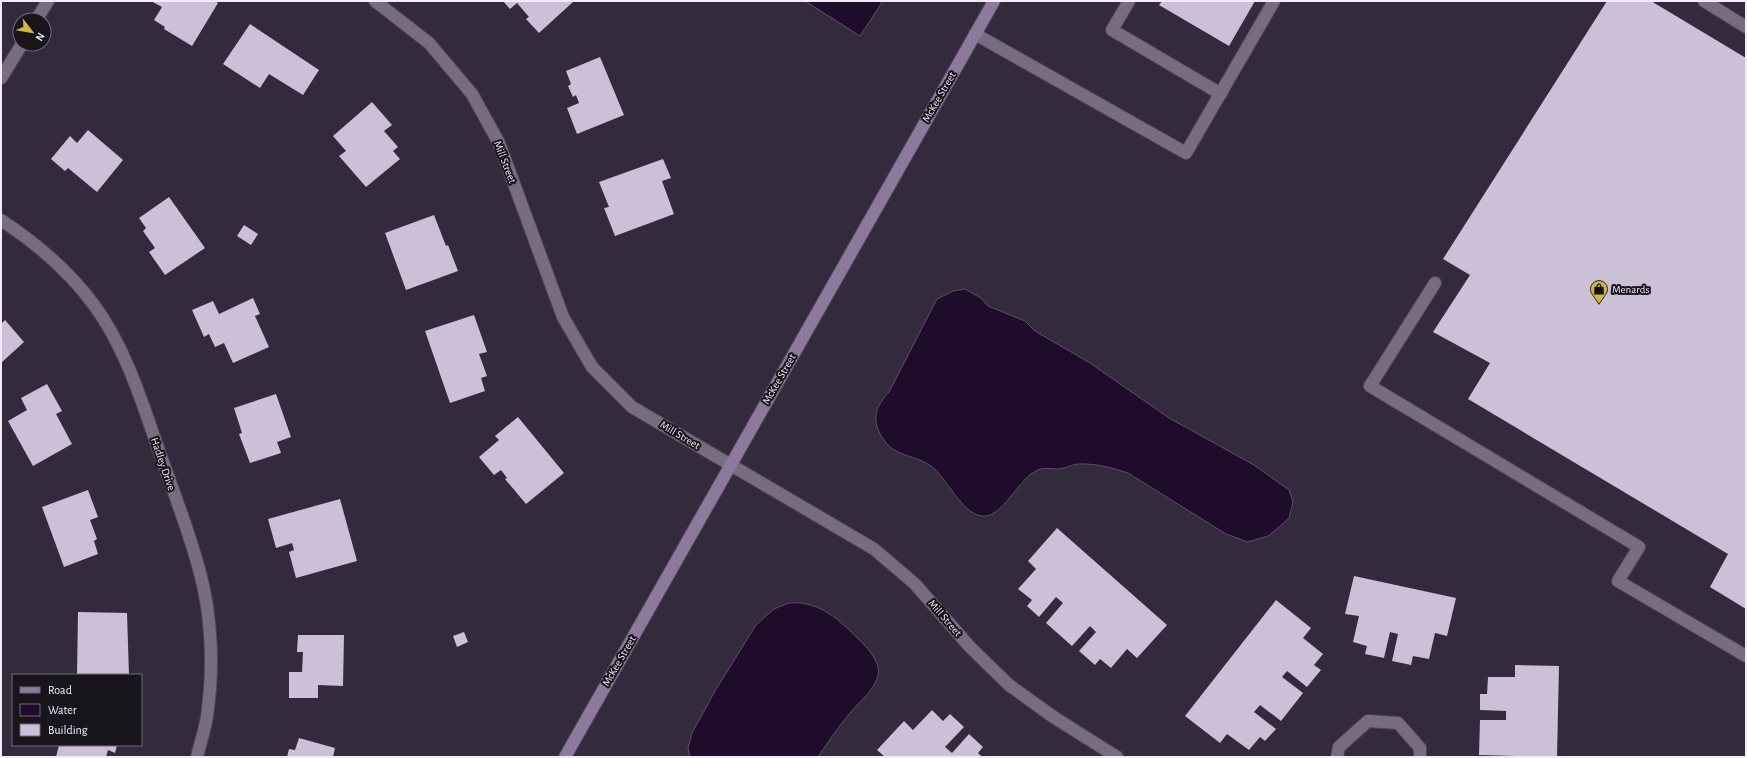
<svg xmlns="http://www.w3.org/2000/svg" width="1747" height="758" viewBox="0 0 1747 758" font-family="'Alegreya Sans',sans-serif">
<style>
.water{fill:#1e0c2a;stroke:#5e4f68}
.building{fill:#ccbfd8}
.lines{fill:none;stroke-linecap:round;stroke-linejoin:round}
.lane-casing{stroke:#4f4656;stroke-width:14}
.street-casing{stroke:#4f4656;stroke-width:14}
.secondary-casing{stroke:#4f4656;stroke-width:14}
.lane{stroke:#786c82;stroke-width:12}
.street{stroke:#786c82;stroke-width:12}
.secondary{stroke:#8c799b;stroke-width:12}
.labels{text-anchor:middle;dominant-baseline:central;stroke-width:4;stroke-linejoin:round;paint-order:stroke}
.street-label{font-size:11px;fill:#f2ebf8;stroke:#19151d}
.poi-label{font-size:11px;fill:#f2ebf8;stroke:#19151d;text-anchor:start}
</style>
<rect width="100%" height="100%" fill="#342a3d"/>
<g class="water">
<path d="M805,1H883L860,36Z"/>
<path d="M965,289L981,298L988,306L1025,321L1035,331L1090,363L1169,418L1254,465L1289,490L1293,502L1289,518L1279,527L1268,536L1248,542L1226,534L1128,473C1113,468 1094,463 1078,464C1071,465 1064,469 1057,469C1050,469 1043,467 1036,471C1018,479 1002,519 982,516C962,514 947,478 931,466C916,455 895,457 884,440C871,422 874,408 889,392L937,299L953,291Z"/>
<path d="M789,603C812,601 830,612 846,627C856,637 873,651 877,664C880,671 878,679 874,685C868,696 858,703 850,713C839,726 828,742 818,757H690L688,748L692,733L715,691L756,625L774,609Z"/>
</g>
<g class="building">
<path d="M151,1H215L218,3L192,46L164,29L165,27L154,20L162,7Z"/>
<path d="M503,1H574L539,33L526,19L529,17L517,3L510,9Z"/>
<path d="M1162,1H1255L1229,46L1159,5Z"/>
<path d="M1607,1H1651L1746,58V609L1710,587L1728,554L1468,399L1490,363L1433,332L1470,275L1443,259Z"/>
<path d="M250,24L319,70L303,95L269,74L260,88L223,64Z"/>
<path d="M600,57L624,115L577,134L567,108L579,103L576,95L573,97L568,86L571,84L566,71Z"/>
<path d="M372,102L392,125L384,131L398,147L393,151L400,159L366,187L339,156L346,151L333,136Z"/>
<path d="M88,130L123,160L97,192L68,168L65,171L51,159L70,136L77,143Z"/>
<path d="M663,159L671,178L662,181L674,214L615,236L604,208L609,207L599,182Z"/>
<path d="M169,197L205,248L165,275L149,252L155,248L143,231L146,228L139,218Z"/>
<path d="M434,215L446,246L448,245L458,271L406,290L385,233Z"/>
<path d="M244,225L258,234L251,245L237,236Z"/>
<path d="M253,298L260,314L255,316L269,347L233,363L224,343L215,347L209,334L204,337L192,310L213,301L219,314Z"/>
<path d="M474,315L487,352L479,354L487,376L481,378L485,391L450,403L425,331Z"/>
<path d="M5,320L24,342L1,363V324Z"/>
<path d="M47,384L62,411L56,414L72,444L33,466L8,421L27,410L21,398Z"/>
<path d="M276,394L291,437L277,442L281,453L250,463L239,434L242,433L234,408Z"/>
<path d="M518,417L564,473L526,504L505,479L507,478L501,470L494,475L479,457L499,440L495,436Z"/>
<path d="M88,490L98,517L90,520L97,539L94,541L98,554L64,567L42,507Z"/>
<path d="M340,499L357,561L296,578L289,552L294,550L292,543L276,548L268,519Z"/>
<path d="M1057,528L1167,625L1137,658L1127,649L1111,668L1100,659L1095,665L1079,651L1096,632L1090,626L1072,646L1046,623L1063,603L1056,597L1039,617L1027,606L1032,600L1018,589L1036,569L1028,561Z"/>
<path d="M1354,576L1456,598L1447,636L1435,633L1429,659L1413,656L1411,665L1392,661L1398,634L1390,632L1384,658L1365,654L1367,646L1353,642L1359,616L1345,614Z"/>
<path d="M1276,600L1311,628L1303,638L1323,654L1314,665L1321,670L1307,687L1287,671L1282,677L1303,693L1281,721L1260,705L1254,712L1276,729L1265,741L1260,737L1249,750L1227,734L1220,743L1185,716Z"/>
<path d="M78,612L127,613L129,675L77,674Z"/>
<path d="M464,632L468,642L457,647L453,636Z"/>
<path d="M298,635H344L343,686L318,685V698H289V672H302L303,652H297Z"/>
<path d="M1515,665L1559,666L1557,757L1479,755L1480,720H1506V711L1480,710V694H1487L1488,677H1515Z"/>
<path d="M932,710L943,721L950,714L964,727L945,747L952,753L969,734L983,747L978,753L982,757H885L877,750L904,721L913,730Z"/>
<path d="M299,738L335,748L333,757H287L289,749L295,750Z"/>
<path d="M59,745H117L115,753L108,750L106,757H56Z"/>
</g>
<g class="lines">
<g class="lane-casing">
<g id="lane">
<path d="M1129,1L1112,30L1221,94"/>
<path d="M1704,1L1746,27"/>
<path d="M975,34L1186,153L1274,1"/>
<path d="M1435,283L1370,386L1639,547L1618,581L1746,656"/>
<path d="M1337,757L1339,747L1368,721L1398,723L1420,748V757"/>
</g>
</g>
<g class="street-casing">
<g id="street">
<path d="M375,1L429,43L472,94L499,143L563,317L592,367L632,407L874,549L915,584L970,647L1009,685L1055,718L1117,757"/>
<path d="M36,20L48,1"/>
<path d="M1,78L22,44"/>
<path d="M1,220C36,243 69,271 94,305C125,347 141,399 158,448C172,488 188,528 199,569C212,615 214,668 207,716C205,730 200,744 197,757"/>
</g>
</g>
<g class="secondary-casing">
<path id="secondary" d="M565,757L994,1"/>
</g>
<use href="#lane" class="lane"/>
<use href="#street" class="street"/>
<use href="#secondary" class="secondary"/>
</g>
<defs>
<g id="shop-pin" transform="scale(0.9)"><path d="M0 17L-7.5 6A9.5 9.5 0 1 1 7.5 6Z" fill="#ceb837" stroke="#19151d"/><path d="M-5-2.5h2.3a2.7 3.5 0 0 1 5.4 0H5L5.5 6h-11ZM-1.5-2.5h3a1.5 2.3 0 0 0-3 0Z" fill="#111"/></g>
</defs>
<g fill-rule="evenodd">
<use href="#shop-pin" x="1599" y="289"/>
</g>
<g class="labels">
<g class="street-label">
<text transform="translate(939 97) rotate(-60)">McKee Street</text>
<text transform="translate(505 162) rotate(69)">Mill Street</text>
<text transform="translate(779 379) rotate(-60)">McKee Street</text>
<text transform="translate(680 435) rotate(31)">Mill Street</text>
<text transform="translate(163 464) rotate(71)">Hadley Drive</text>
<text transform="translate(945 618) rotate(49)">Mill Street</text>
<text transform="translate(619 661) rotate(-60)">McKee Street</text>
</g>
<g class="poi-label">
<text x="1612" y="289">Menards</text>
</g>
</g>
<rect width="1747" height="758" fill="none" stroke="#f2ebf8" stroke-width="4"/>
<rect x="12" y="674" width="130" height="72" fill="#19151d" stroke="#706b75"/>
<rect x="20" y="687" width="20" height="6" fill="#8c799b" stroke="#706b75"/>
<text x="48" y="694" font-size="12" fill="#f2ebf8">Road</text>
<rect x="20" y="704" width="20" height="12" fill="#1e0c2a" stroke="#706b75"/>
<text x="48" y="714" font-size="12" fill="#f2ebf8">Water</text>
<rect x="20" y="724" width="20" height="12" fill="#ccbfd8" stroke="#706b75"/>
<text x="48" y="734" font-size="12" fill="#f2ebf8">Building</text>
<g transform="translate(32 32) rotate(121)"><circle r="19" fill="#19151d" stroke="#706b75"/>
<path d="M0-3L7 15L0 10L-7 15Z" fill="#ceb837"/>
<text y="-6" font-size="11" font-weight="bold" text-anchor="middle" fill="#f2ebf8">N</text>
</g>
</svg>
